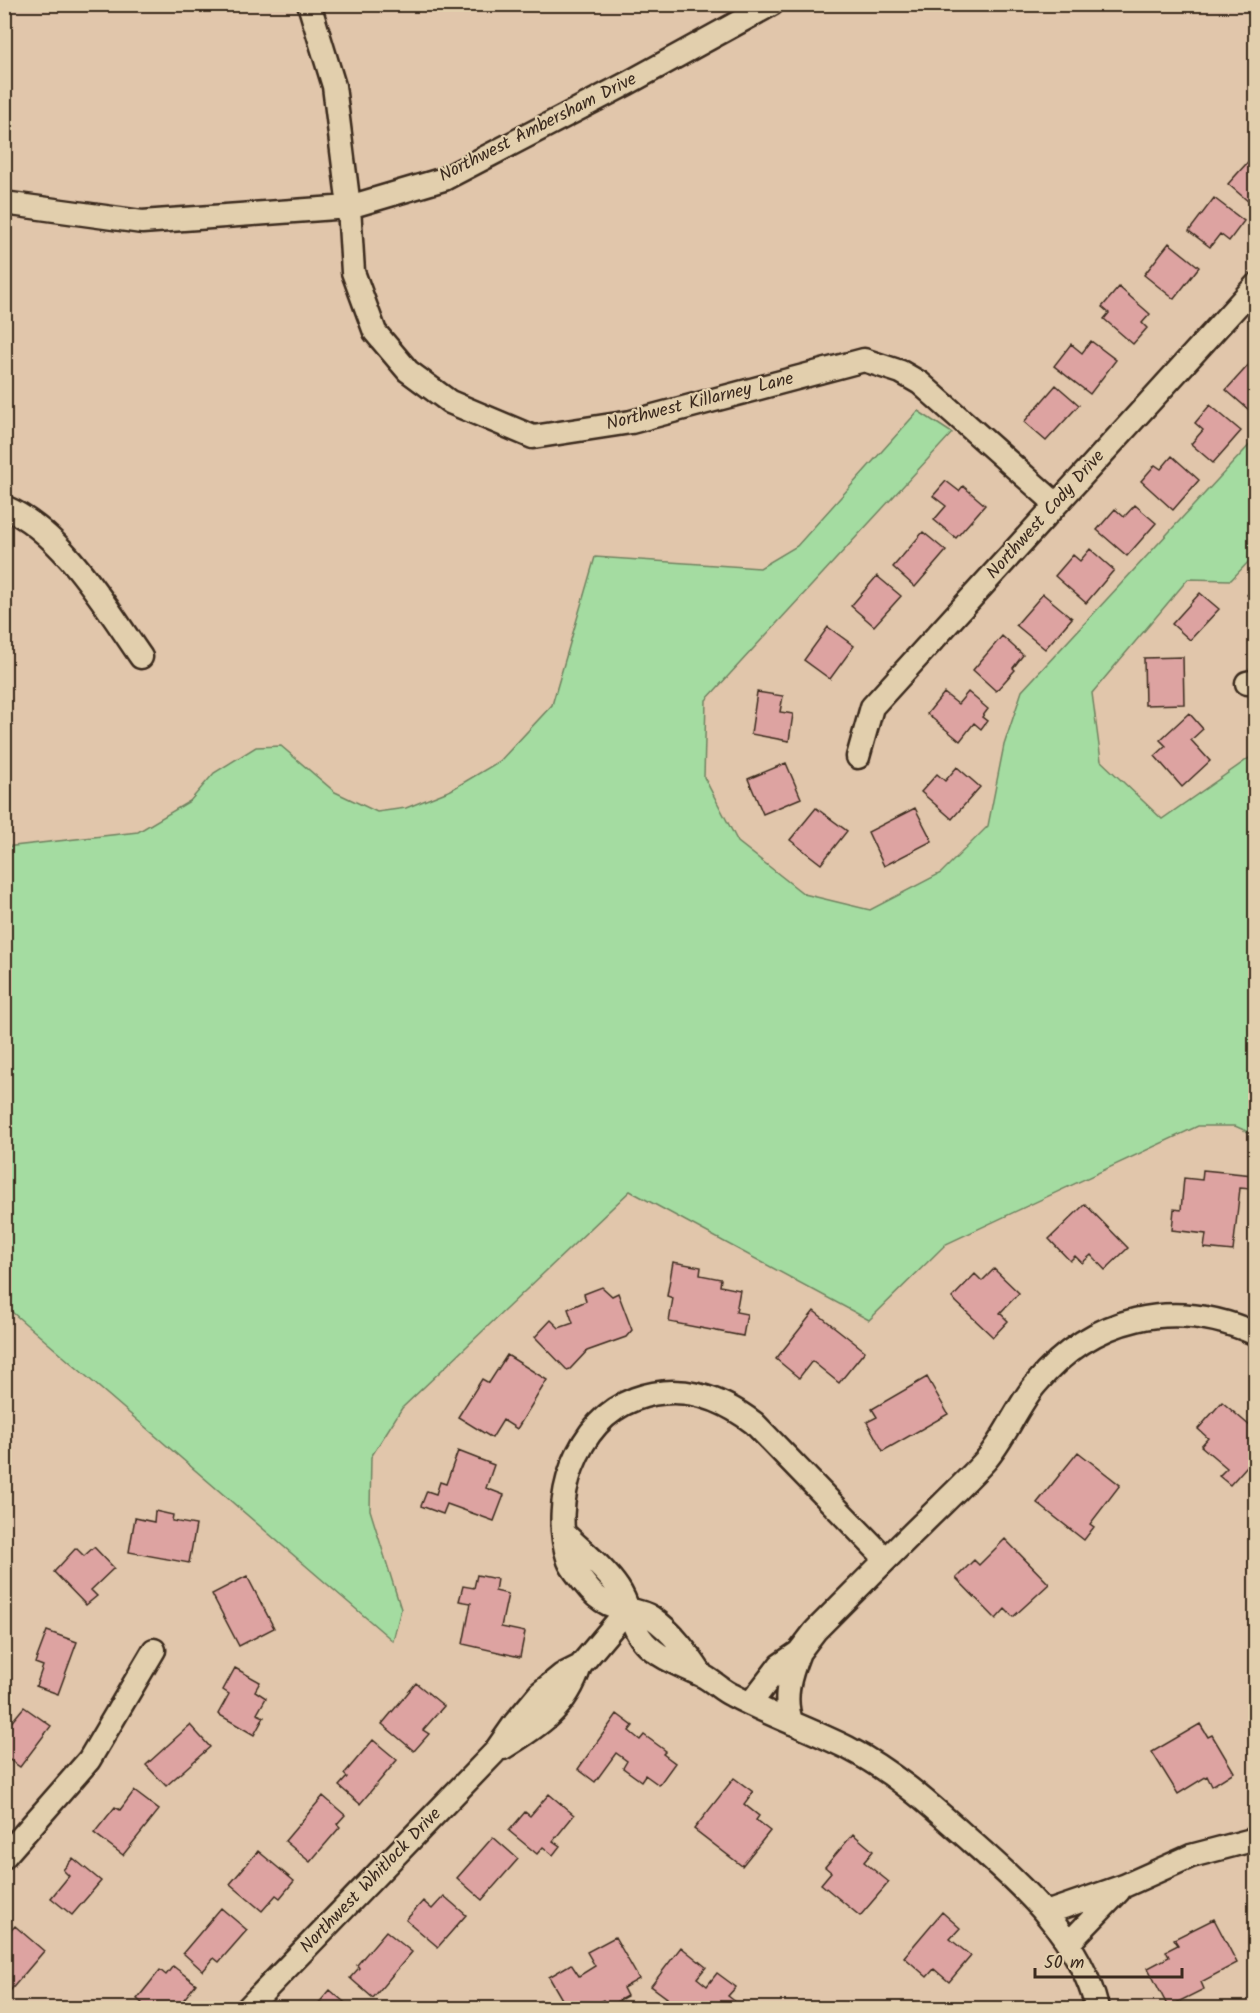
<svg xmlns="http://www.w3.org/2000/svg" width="1260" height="2013" viewBox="0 0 1260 2013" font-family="Kalam,sans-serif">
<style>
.green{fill:#a4dca1;stroke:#708360;stroke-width:1.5}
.building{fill:#dda3a1;stroke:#3b2a1e;stroke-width:1.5}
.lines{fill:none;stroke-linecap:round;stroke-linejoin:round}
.minor-casing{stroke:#3b2a1e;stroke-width:27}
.minor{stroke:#e2cfad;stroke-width:22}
.labels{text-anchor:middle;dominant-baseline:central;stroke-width:4.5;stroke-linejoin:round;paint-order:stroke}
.street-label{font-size:18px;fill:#3b2a1e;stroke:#e2cfad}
</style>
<rect width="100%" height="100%" fill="#e1c6ab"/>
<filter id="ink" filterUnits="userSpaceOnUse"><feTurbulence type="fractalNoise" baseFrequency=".0167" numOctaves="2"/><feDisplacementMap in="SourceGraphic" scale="12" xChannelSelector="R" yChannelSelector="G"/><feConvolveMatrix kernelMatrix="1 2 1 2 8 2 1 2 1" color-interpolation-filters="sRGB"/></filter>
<g filter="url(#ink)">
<!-- green -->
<path class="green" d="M 918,411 L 952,433 L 706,700 L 704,777 L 738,842 L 804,894 L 870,910 L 941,873 L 988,826 L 1004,745 L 1022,691 L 1255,439 L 1255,555 L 1231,580 L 1188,579 L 1092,693 L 1101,761 L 1162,819 L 1255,754 L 1255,1135 L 1235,1126 L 1198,1126 L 946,1244 L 869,1320 L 630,1191 L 402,1408 L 371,1457 L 370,1510 L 401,1609 L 393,1641 L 5,1306 L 5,847 L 138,832 L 190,801 L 214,773 L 256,747 L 281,746 L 335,792 L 377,812 L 406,808 L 451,790 L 500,761 L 552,705 L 595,557 L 760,568 L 797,546 Z"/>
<!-- building -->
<path class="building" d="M 1256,153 L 1256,194 L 1249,202 L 1228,184 Z
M 1214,198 L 1244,221 L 1229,241 L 1220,234 L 1210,247 L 1189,231 Z
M 1169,243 L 1199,267 L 1174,299 L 1144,275 Z
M 1119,287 L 1150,314 L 1142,323 L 1147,328 L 1133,344 L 1104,319 L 1109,313 L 1102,307 Z
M 1091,341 L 1116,360 L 1090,394 L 1054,366 L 1071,344 L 1082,353 Z
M 1253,360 L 1256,362 L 1256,416 L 1226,390 Z
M 1056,385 L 1079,405 L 1046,441 L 1024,422 Z
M 1210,405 L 1241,431 L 1213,463 L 1191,444 L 1203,430 L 1195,423 Z
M 1172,456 L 1199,480 L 1173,510 L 1141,481 L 1155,465 L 1161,469 Z
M 946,481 L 959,491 L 963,486 L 985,505 L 956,538 L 934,520 L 946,506 L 933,496 Z
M 1135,505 L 1156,523 L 1127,556 L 1097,530 L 1115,509 L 1124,517 Z
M 923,532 L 946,551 L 915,587 L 893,567 Z
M 1090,549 L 1114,570 L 1086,603 L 1055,576 L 1073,555 L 1080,561 Z
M 877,576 L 901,596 L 874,626 L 851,606 Z
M 1256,586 L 1256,602 L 1247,595 Z
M 1200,593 L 1219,609 L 1190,640 L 1172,624 Z
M 1043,594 L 1072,618 L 1045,649 L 1016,625 Z
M 828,627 L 854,646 L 830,679 L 804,660 Z
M 1002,636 L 1023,655 L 1013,668 L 1015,670 L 996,691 L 973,670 Z
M 1183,657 L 1184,704 L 1145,705 L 1144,658 Z
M 757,692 L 783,696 L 780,712 L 793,714 L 789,741 L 751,734 Z
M 968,692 L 988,709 L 982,717 L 987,721 L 981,729 L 974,723 L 960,741 L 927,714 L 944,693 L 958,704 Z
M 1189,713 L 1203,729 L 1191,740 L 1210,761 L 1182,787 L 1155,756 L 1166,746 L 1160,740 Z
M 786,763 L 801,798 L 763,814 L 748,779 Z
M 957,767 L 980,787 L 952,819 L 921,792 L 937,774 L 945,781 Z
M 816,808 L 847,831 L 821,864 L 790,840 Z
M 915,808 L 932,841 L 884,866 L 868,832 Z
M 1203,1170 L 1253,1175 L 1251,1189 L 1240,1188 L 1233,1251 L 1204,1248 L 1206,1234 L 1172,1230 L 1174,1209 L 1181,1210 L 1184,1178 L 1202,1180 Z
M 1085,1204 L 1128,1248 L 1105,1270 L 1091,1255 L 1082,1263 L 1075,1256 L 1070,1261 L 1049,1239 Z
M 673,1262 L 701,1267 L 700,1275 L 721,1279 L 720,1286 L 740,1290 L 736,1312 L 747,1314 L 743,1336 L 669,1322 L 673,1298 L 667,1296 Z
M 994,1269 L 1019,1293 L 1000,1313 L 1008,1321 L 993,1337 L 952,1298 L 975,1274 L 982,1281 Z
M 602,1287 L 612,1296 L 618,1293 L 632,1330 L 626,1337 L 587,1351 L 570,1369 L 567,1370 L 535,1337 L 551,1320 L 559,1328 L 573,1323 L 568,1309 L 586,1301 L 584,1294 Z
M 814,1311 L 865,1351 L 839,1383 L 812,1361 L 799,1378 L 776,1359 Z
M 507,1355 L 547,1380 L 517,1429 L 503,1420 L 492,1438 L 458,1417 L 482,1379 L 489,1383 Z
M 927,1377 L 948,1414 L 883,1451 L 867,1422 L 877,1417 L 872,1409 Z
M 1222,1402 L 1250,1426 L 1256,1420 L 1256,1456 L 1230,1485 L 1219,1476 L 1227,1468 L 1201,1446 L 1208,1438 L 1198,1429 Z
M 458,1451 L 494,1465 L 486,1488 L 504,1495 L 494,1521 L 447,1504 L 443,1514 L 421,1506 L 427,1491 L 436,1494 L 440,1482 L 446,1484 Z
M 1078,1452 L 1120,1485 L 1090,1524 L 1094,1527 L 1084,1540 L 1037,1503 Z
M 155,1511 L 173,1515 L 172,1521 L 196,1525 L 189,1563 L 129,1552 L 135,1518 L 154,1522 Z
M 1005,1539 L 1049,1584 L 1013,1617 L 1005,1609 L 996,1619 L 956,1578 L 974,1560 L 979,1565 Z
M 94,1547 L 114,1568 L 91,1590 L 97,1596 L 86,1605 L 54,1572 L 76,1548 L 84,1556 Z
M 477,1575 L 497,1579 L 495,1591 L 508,1594 L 501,1627 L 525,1632 L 520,1657 L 463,1644 L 471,1603 L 459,1601 L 463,1586 L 474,1588 Z
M 247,1576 L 274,1628 L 239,1646 L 212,1594 Z
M 47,1631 L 77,1642 L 58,1694 L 36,1686 L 43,1666 L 35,1663 Z
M 235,1668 L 260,1682 L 255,1691 L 266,1698 L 257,1714 L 264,1717 L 254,1735 L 218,1714 L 229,1694 L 223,1690 Z
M 416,1683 L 444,1706 L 423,1730 L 429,1734 L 414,1751 L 382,1724 Z
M 24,1707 L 51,1726 L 20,1767 L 4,1756 L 4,1731 Z
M 617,1714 L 633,1726 L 629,1731 L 640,1740 L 644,1735 L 666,1751 L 663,1754 L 675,1763 L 659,1785 L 645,1775 L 641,1781 L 623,1768 L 627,1761 L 616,1753 L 595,1782 L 578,1769 Z
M 1200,1724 L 1208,1737 L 1212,1735 L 1234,1772 L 1212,1786 L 1207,1776 L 1178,1794 L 1152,1752 Z
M 190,1725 L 210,1747 L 166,1786 L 146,1765 Z
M 373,1740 L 397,1760 L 360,1804 L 339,1786 L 347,1777 L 344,1774 Z
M 734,1778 L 753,1792 L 744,1804 L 759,1816 L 756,1820 L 770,1831 L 742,1866 L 694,1829 Z
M 134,1791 L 159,1810 L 123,1855 L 94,1833 L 115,1807 L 120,1810 Z
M 549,1794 L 574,1815 L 553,1841 L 560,1846 L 553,1855 L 543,1847 L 537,1854 L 509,1831 L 525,1812 L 530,1816 Z
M 323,1796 L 345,1815 L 337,1824 L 340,1827 L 310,1862 L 285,1841 Z
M 853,1834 L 873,1851 L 864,1862 L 889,1882 L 860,1916 L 821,1884 L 831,1872 L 825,1867 Z
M 493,1837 L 518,1859 L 482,1900 L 457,1878 Z
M 258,1851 L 294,1881 L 280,1898 L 276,1895 L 262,1911 L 230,1884 Z
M 73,1858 L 101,1881 L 72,1915 L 51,1898 L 69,1876 L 63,1870 Z
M 444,1896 L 466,1915 L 438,1947 L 406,1920 L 423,1901 L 432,1909 Z
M 221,1908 L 247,1930 L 219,1962 L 214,1958 L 203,1971 L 183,1953 Z
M 942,1912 L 960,1928 L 950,1939 L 971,1956 L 949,1982 L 934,1969 L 927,1977 L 904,1957 Z
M 1214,1919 L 1237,1963 L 1201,1982 L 1204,1989 L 1168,2007 L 1148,1968 L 1169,1957 L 1166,1951 L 1178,1945 L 1174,1939 Z
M 15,1926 L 44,1951 L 10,1991 L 4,1986 L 4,1938 Z
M 386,1931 L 412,1952 L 373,1998 L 350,1978 L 359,1968 L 357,1965 Z
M 615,1937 L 639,1979 L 623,1988 L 627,1996 L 607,2007 L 603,2000 L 587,2008 L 567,2008 L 549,1977 L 571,1964 L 579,1976 L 595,1966 L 587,1952 Z
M 681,1947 L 706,1967 L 697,1978 L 707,1986 L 717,1973 L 736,1987 L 728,1996 L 736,2002 L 730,2008 L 669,2008 L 663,2003 L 667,1998 L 651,1986 Z
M 173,1966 L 196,1984 L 177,2008 L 137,2008 L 142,2003 L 137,1999 L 160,1970 L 166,1975 Z
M 330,1990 L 351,2008 L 320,2008 L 317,2005 Z
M 540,2001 L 544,2008 L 526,2008 Z"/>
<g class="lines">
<!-- minor casing -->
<g class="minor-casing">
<path id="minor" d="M 309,4 L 334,86 L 349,207 L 353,272 L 375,332 L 408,371 L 450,402 L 533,437 L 631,422 L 864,360 L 901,372 L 920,383 L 1056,504
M 4,203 L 142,222 L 349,207 L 444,179 L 628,83 L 772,4
M 4,507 C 62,531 106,607 141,657
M 1247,683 L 1256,681
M 858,757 L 872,707 L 1256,285
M 564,1533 C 582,1551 604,1567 618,1588 C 633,1610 629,1632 653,1650 C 668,1662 685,1667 701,1675 C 712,1680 721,1690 732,1695 C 770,1715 810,1729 848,1748 C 892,1771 927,1802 964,1835 C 1019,1884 1079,1934 1097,2008
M 702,1675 C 688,1654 673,1632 651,1617 C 639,1609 622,1610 608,1604 C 599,1600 590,1591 584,1583 C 579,1576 572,1569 569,1561 C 559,1531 561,1496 572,1467 C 584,1436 603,1411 635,1399 C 678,1383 719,1396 754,1423 L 886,1559
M 750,1704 L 780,1665 L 799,1652 L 815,1631 C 850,1596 885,1560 921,1525 C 942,1504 965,1483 985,1461 C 1005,1438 1016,1408 1035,1385 C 1092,1316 1174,1297 1256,1334
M 792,1723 C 782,1699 790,1675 799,1652
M 503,1748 C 539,1726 567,1708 580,1666
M 4,1857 L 89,1760 L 154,1650
M 1046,1913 L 1124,1886 L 1191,1856 L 1256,1839
M 1069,1943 L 1119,1891
M 248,2008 L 494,1753 L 515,1723 L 540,1693 L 562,1675 L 580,1666 L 628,1609"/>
</g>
<!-- minor -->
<use href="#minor" class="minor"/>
</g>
</g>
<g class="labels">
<!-- street labels -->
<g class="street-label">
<text transform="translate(538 128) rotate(-27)">Northwest Ambersham Drive</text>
<text transform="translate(700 402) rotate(-14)">Northwest Killarney Lane</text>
<text transform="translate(1046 515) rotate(-48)">Northwest Cody Drive</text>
<text transform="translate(371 1881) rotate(-46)">Northwest Whitlock Drive</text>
</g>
</g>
<!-- margin -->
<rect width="1260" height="2013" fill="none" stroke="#e2cfad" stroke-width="24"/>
<rect x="12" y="12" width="1236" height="1989" fill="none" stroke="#3b2a1e" stroke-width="2" filter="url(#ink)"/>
<!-- scale -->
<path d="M1035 1968v9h147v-9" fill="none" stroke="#3b2a1e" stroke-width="3"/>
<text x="1044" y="1968" font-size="18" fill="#3b2a1e" stroke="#e2cfad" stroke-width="4.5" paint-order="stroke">50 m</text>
</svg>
